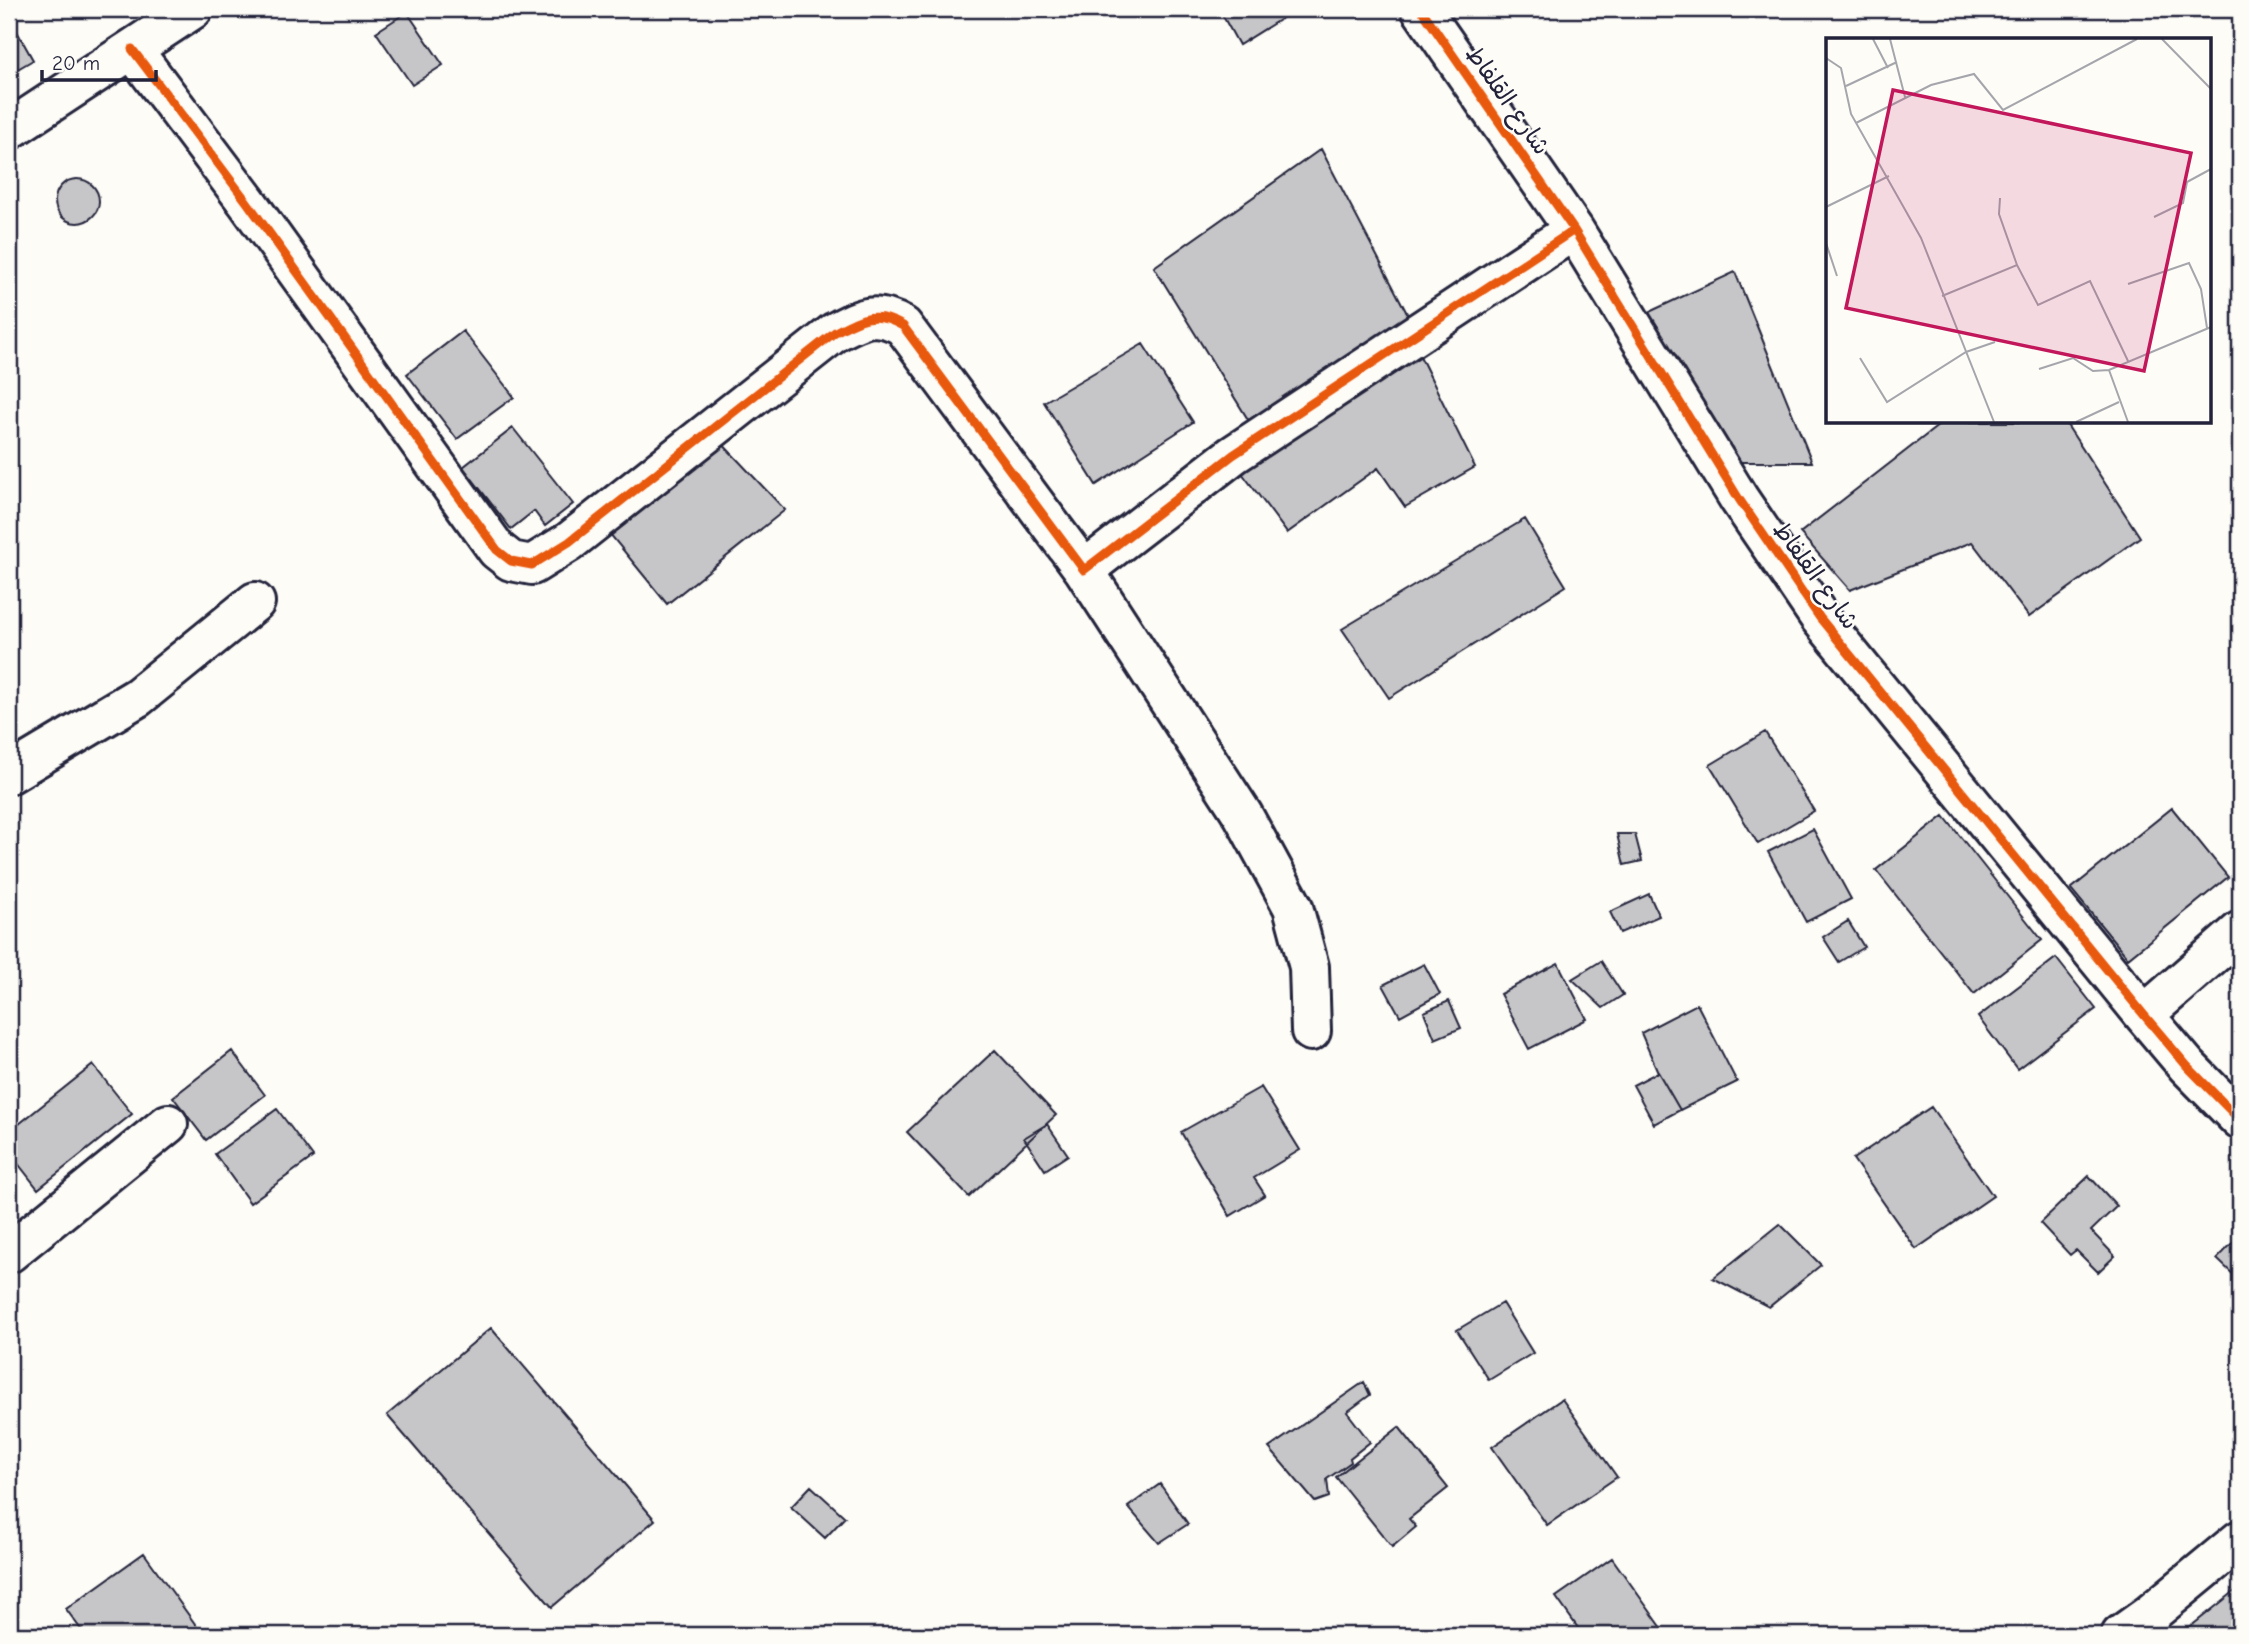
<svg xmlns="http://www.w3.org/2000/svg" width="2249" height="1644" viewBox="0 0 2249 1644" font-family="'Comic Neue','Playpen Sans Arabic',sans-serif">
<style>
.building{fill:#c6c6c8;stroke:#22223b;stroke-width:2}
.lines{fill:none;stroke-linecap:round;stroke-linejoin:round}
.minor-casing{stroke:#22223b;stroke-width:44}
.minor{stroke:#fdfcf7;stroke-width:38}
.cycleway-casing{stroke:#fdfcf7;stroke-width:13}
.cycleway{stroke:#e8590c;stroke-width:9}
.labels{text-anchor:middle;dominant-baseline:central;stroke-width:5;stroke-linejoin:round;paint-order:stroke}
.street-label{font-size:24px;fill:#22223b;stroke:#fdfcf7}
.inset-road{fill:none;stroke:#a5a5ac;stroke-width:2}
.view{fill:#c2185b;fill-opacity:0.15;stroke:#c2185b;stroke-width:3.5}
.inset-edge{fill:none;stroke:#22223b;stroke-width:3.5}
</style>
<rect width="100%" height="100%" fill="#fdfcf7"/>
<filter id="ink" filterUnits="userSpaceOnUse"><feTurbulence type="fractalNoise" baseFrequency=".0143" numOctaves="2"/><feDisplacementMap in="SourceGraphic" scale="14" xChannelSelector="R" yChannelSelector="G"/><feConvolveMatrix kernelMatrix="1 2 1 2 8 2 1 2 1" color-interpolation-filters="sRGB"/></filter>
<g filter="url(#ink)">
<!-- building -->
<path class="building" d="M 1219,9 L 1292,9 L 1292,12 L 1239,45 Z
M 407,12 L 443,65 L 412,85 L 376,32 Z
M 9,17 L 33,60 L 9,74 Z
M 1321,149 L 1411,321 L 1249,421 L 1154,267 Z
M55 201a22 22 0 1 1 44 0a22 22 0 1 1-44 0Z
M 1735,272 L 1812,462 L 1739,462 L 1647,313 Z
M 463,331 L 514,397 L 457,439 L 407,374 Z
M 1143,344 L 1193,422 L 1096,485 L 1044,402 Z
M 1417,350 L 1475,467 L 1405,507 L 1378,468 L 1287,533 L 1242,473 Z
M 1943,422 L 2065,422 L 2140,537 L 2029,617 L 1972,542 L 1850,590 L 1800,533 Z
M 513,428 L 573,504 L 545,526 L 534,511 L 511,529 L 463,467 Z
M 716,437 L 785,510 L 667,604 L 605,528 Z
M 1525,519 L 1566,586 L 1389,698 L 1342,629 Z
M 1765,732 L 1814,811 L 1758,844 L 1710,765 Z
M 2172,808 L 2228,877 L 2128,958 L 2071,889 Z
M 1944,816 L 2042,940 L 1974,994 L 1876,870 Z
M 1813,829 L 1851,899 L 1806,922 L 1768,852 Z
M 1617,834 L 1635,834 L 1642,861 L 1624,865 Z
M 1649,894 L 1659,916 L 1620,933 L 1610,912 Z
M 1848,921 L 1864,947 L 1839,962 L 1823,937 Z
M 2056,958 L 2096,1009 L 2017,1069 L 1978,1017 Z
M 1601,961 L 1623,995 L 1603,1008 L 1572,979 Z
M 1558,963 L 1587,1019 L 1529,1049 L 1500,994 Z
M 1424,964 L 1440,994 L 1400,1016 L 1383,985 Z
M 1449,1001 L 1461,1028 L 1435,1039 L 1424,1012 Z
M 1697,1004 L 1737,1082 L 1680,1110 L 1658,1072 L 1641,1033 Z
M 995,1050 L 1056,1115 L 969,1197 L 907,1132 Z
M 232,1051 L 265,1095 L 206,1140 L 173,1097 Z
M 93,1065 L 132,1114 L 38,1189 L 9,1152 L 9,1132 Z
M 1658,1072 L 1680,1110 L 1654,1124 L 1633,1085 Z
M 1261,1087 L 1300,1150 L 1254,1178 L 1265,1195 L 1230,1216 L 1181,1132 Z
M 1931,1107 L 1993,1196 L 1916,1249 L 1853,1159 Z
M 277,1109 L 313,1157 L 250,1203 L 215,1154 Z
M 1047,1124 L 1068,1155 L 1045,1170 L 1024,1138 Z
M 2089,1176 L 2117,1206 L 2091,1231 L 2115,1256 L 2098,1272 L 2076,1250 L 2070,1255 L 2040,1223 Z
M 1780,1224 L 1821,1265 L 1769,1307 L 1713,1278 Z
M 2240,1235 L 2240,1281 L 2217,1259 Z
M 1502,1303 L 1533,1353 L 1489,1380 L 1457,1330 Z
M 491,1328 L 655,1520 L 552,1607 L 387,1415 Z
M 1364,1382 L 1370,1395 L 1347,1412 L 1370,1442 L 1350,1458 L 1351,1462 L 1327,1479 L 1329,1497 L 1315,1502 L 1269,1448 Z
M 1562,1399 L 1617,1477 L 1547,1525 L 1492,1447 Z
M 1399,1427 L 1448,1488 L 1409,1519 L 1416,1527 L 1392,1547 L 1336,1477 Z
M 1160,1484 L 1188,1524 L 1159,1543 L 1128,1507 Z
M 811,1486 L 845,1517 L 825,1538 L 791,1507 Z
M 144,1553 L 203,1635 L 85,1635 L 66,1609 Z
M 1612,1558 L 1667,1635 L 1583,1635 L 1556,1597 Z
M 2240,1587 L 2240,1635 L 2180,1635 Z"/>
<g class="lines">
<!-- minor casing -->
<g class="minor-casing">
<path id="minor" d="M 1421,9 L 1574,230 L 1739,499 L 1820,618 L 2144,1015 L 2187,1066 L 2240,1120
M 132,49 L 247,202 L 497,550 L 511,561 L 532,565 L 569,542 L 835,332 C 862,318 875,310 903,326 L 1084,570 L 1233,455 L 1574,230
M 9,130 L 193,9
M 1084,570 L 1243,815 L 1293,907 L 1309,967 L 1311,1031
M 9,774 L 138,697 L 255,602
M 2144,1015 L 2240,931
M 9,1253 L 168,1124
M 2121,1635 L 2149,1615 L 2240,1540"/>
</g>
<!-- minor -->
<use href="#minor" class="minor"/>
<!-- cycleway casing -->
<g class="cycleway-casing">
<path id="cycleway" d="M 1421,9 L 1574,230 L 1739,499 L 1820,618 L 2144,1015 L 2187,1066 L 2240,1120
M 132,49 L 247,202 L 497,550 L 511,561 L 532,565 L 569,542 L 835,332 C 862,318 875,310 903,326 L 1084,570 L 1233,455 L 1574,230"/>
</g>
<!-- cycleway -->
<use href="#cycleway" class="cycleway"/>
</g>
</g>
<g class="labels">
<!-- street labels -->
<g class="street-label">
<text transform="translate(1508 100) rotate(55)">شارع القلفاط</text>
<text transform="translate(1816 575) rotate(54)">شارع القلفاط</text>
</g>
</g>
<!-- overview -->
<g transform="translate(1826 38)">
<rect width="385" height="385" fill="#fdfcf7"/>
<path class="inset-road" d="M 47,1 L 62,30M 64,1 L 79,59M 336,1 L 385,51M 0,20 L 15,30 L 25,76 L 95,200 L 168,384M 20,48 L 71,24M 30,85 L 105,47 L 148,36 L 177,72 L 311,1M 174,160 L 173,176 L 191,227M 0,169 L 63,138M 328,179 L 357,165 L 361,144 L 385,131M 0,205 L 11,238M 302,246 L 363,225 L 375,251 L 381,290M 116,258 L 191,227 L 212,267 L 264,243 L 302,323M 34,320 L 61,364 L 140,314 L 169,304M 213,331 L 247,320 L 267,333 L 283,332 L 385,289M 283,332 L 302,384M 250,384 L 293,364"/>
<path class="view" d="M 67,52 L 365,115 L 318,333 L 20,270 Z"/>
<rect width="385" height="385" class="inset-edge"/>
</g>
<!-- margin -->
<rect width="2249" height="1644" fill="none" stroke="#fdfcf7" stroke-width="35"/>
<rect x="18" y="18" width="2214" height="1609" fill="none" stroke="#22223b" stroke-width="2.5" filter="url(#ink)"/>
<!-- scale -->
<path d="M42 70v10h114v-10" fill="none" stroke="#22223b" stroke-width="3.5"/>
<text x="52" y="70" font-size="21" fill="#22223b" stroke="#fdfcf7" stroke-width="5" paint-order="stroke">20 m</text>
</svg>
